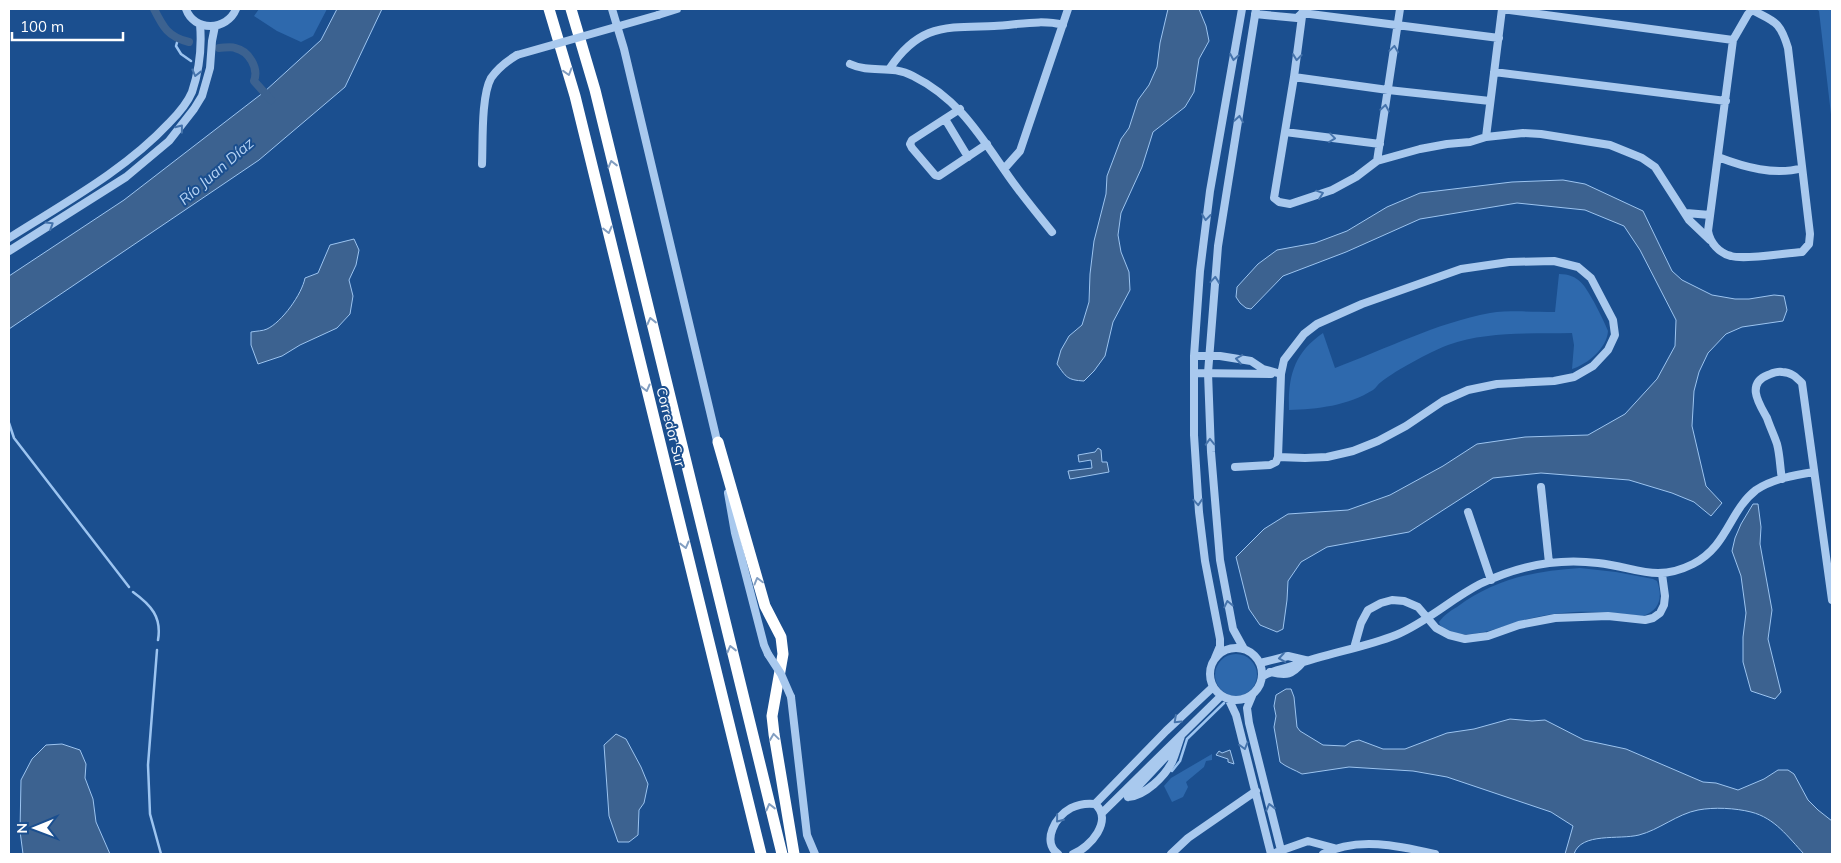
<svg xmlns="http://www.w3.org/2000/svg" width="1841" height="863" viewBox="0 0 1841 863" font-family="Mulish,sans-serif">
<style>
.green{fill:#2e69ad}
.water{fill:#3c6290;stroke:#9cc4f0}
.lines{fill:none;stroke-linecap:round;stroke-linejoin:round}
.stream{stroke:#9cc4f0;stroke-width:2.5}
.canal{stroke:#3c6290;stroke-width:8}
.minor{stroke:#a9c9ee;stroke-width:8}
.highway{stroke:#fff;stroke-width:11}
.minor-bridge{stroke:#a9c9ee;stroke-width:8}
.oneway{stroke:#4674ac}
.oneway2{stroke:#829ec1}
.labels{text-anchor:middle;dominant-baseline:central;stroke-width:4;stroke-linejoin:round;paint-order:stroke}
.street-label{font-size:14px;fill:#fff;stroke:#1b4f8f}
.water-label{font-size:15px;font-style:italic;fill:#b5d3f5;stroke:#1b4f8f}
</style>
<rect width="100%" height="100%" fill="#1b4f8f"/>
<!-- green -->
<path class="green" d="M 259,9 L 327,9 L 313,36 L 301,42 L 277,31 L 254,16 Z
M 1816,9 L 1832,9 L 1832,123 L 1819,11 Z
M 1559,274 C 1579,274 1585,286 1594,302 C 1599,312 1604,321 1608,331 C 1607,348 1588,364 1572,369 L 1574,345 L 1572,333 C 1531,334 1487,331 1448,345 C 1428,353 1398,369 1381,382 C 1378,384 1376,388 1373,390 C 1347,406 1318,409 1289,410 C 1288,376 1294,353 1323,333 L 1335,368 C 1386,349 1436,323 1490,313 C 1511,310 1534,312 1555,312 Z
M 1580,568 L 1616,572 L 1653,579 L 1657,581 C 1663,597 1660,610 1643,616 C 1616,613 1590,610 1562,613 C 1551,614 1540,616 1528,619 C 1504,625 1462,646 1440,625 L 1439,622 C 1444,615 1450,611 1457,607 C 1495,579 1534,571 1580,568 Z
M1215 675a21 21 0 1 1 42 0a21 21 0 1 1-42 0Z
M 1212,754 L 1212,760 L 1206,761 L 1204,767 L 1186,782 L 1188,787 L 1183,797 L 1172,802 L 1164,786 L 1171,778 Z"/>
<!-- water -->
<path class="water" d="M 337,9 L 382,9 L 345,87 L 259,160 L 9,329 L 9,276 L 124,200 L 264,92 L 321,40 Z
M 1168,9 L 1199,9 L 1206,26 L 1209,41 L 1199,59 L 1194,92 L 1185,107 L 1153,132 L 1142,167 L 1121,213 L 1118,235 L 1121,252 L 1129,272 L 1130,290 L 1113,322 L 1105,356 L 1094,371 L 1084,381 C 1067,380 1066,377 1057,364 L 1061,350 L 1069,336 L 1082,325 L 1089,302 L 1090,274 L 1094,241 L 1106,194 L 1107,176 L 1121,139 L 1129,128 L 1138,100 L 1149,85 L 1157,67 L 1160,43 Z
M 1563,180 L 1585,184 L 1643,211 L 1672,271 L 1682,280 L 1712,295 L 1735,299 L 1749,299 L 1774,295 L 1784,296 L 1787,310 L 1783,321 L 1742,327 L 1726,334 L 1708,353 L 1699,372 L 1694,391 L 1692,426 L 1706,486 L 1722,503 L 1711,516 L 1694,502 L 1672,493 L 1629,480 L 1541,473 L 1493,478 L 1409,532 L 1327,547 L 1301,562 L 1288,581 L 1287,600 L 1283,629 L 1277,632 L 1260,625 L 1249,609 L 1236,557 L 1264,529 L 1288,514 L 1348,510 L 1390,495 L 1443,466 L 1477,444 L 1525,437 L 1588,435 L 1625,414 L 1657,379 L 1675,346 L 1676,320 L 1640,250 L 1624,226 L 1585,210 L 1517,203 L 1420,219 L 1346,252 L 1283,276 L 1251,309 L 1246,308 L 1240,303 L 1236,297 L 1237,287 L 1258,264 L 1277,250 L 1315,243 L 1347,231 L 1387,207 L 1420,193 L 1512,182 Z
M 354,239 L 359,250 L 356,265 L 349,280 L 353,296 L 350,314 L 337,328 L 300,345 L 282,356 L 258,364 L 251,345 L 251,332 C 256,331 263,331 267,329 C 282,322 302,294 305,278 L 318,273 L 330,245 Z
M 1098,448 L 1101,450 L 1102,462 L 1107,462 L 1109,472 L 1070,479 L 1068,471 L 1092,468 L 1091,460 L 1079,462 L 1078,455 L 1095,452 Z
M 1753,504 L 1758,504 L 1761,527 L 1760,544 L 1772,610 L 1768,639 L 1781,692 L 1775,699 L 1751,691 L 1743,662 L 1743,637 L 1746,613 L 1741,576 L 1732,551 L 1735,538 L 1741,524 Z
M 1286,689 L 1291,689 L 1294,697 L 1297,727 L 1300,731 L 1323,745 L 1345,746 L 1351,742 L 1359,740 L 1383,749 L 1405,749 L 1447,733 L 1474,729 L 1510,719 L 1532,721 L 1545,720 L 1584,740 L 1626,749 L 1703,782 L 1716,783 L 1738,790 L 1764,779 L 1778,770 L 1788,770 L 1794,774 L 1808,800 L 1818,810 L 1832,821 L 1832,854 L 1804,854 C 1788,837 1775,818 1751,812 C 1735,808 1714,807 1698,810 C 1677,814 1659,830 1639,835 C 1619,840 1581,832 1574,854 L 1565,854 L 1573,826 L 1551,812 L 1447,777 L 1413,771 L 1349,767 L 1302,774 C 1295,770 1286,767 1280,762 L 1274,727 L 1276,716 L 1274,706 L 1276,695 Z
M 616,734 L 626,739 L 641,767 L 648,784 L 644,803 L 639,810 L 638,835 L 629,842 L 618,842 L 609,816 L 604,745 Z
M 62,744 L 80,750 L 86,764 L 85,778 L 93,799 L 96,822 L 110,854 L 23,854 L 20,831 L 21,780 L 32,759 L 46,745 Z
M 1230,750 L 1234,764 L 1228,762 L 1228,759 L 1216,755 L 1219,751 L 1222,753 Z"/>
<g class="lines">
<!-- stream -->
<path class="stream" d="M 178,39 L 176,46 L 181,54 L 191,61
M 9,423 L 14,438 L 129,587
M 133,592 C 151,605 162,617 158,640
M 157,650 L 148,765 L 150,814 L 161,854
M 1172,771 L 1180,761 L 1187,739 L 1224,703"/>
<!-- canal -->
<path class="canal" d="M 154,9 C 163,27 168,37 189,42
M 219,48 C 224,48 231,46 235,48 C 249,51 259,68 254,81 L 271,100"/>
<!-- minor -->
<path class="minor" d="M 186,9 C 194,32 227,31 236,9
M 612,9 L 624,49 L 718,445
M 1303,9 L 1294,77 L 1274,198 L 1279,202 L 1290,204 L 1332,190 L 1356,177 L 1377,161 L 1420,149 L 1447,144 L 1470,142 L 1486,137 L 1523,133 L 1541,134 L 1610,145 L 1642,158 L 1655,167 L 1689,220 L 1710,240
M 1502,9 L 1733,40
M 1752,10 C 1775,22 1780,21 1788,48 L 1810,234 L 1809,244 L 1802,252 C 1785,253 1745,260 1731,256 C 1719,253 1710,243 1708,231 L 1733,40 L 1748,14 Z
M 1255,14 L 1297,18 L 1302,13 L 1499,38
M 658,15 L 677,9
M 850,64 C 871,74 891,64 913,76 C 957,98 978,132 1005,171 C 1019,192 1036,212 1052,232
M 890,68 C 900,53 912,40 929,33 C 949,25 974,27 994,26 C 1017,25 1041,19 1063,25
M 1494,72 L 1726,101
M 1294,77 L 1388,90 L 1490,101
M 960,109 L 912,140 L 910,144 L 912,148 L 935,175 L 939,176 L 987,144
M 945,119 L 968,157
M 1285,132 L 1380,144
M 1486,137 L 1502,9
M 1718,157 C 1744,167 1775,176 1802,168
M 1377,161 L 1400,9
M 482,164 C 483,143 481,96 491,78 C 498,68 507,61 517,55
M 1004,169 L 1020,151 L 1068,9
M 1686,213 L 1710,215
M 9,238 C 64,203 124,171 169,123 C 178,114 187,104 192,92 C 199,71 202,47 200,24
M 9,251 L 126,177 L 169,141 L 194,109 L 202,96 L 210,68 L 212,41 L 215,26
M 1194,356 L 1220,356 L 1251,361 L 1263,369 L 1281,374
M 1194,373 L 1271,374
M 1235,467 L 1270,465 L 1276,462 L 1278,457 L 1281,374 L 1284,360 L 1304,334 L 1317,324 L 1362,304 L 1461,269 L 1509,262 L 1554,261 L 1578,267 L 1591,278 L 1613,320 L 1615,335 L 1608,350 L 1593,366 L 1574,377 L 1554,381 L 1497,384 L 1468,390 L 1443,401 L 1406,426 L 1378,441 L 1353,451 L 1327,457 L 1305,458 L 1278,457
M 1782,479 C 1780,468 1780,455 1777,444 C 1774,435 1770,427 1767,418 C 1760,405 1745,384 1768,375 C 1773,373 1777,371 1782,372 C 1791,372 1796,377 1802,383 L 1832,600
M 1541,487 L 1549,563
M 728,493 L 735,533 L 764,645 L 768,654
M 1468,512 L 1491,580
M1210 674a26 26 0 1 1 52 0a26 26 0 1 1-52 0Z
M 1354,648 L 1361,623 L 1368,610 L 1381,603 L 1392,600 L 1404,601 L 1418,607 L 1436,628 L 1449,635 L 1465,639 L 1488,636 L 1519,625 L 1555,618 L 1608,616 L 1645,620 L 1653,618 L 1660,613 L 1664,605 L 1665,596 L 1662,574
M 1244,649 L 1233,629 L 1220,560 L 1211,452 L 1208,373 L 1218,246 L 1256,9
M 1215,658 L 1220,646 L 1220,639 L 1205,561 L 1199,512 L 1194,435 L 1194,356 L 1200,271 L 1210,191 L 1242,9
M 1260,663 L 1288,656 L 1305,660
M 1270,672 C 1287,676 1292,675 1303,662
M 1263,676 C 1273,670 1284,669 1295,665 C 1328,653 1363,648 1396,635 C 1427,622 1451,599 1480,584 C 1501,574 1526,566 1549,563 C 1565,561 1582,561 1598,563 C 1636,567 1655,583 1693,564 C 1728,546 1729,511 1756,490 C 1772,479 1795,475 1814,472
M 1252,696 L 1247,708 L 1249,723 L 1282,854
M 791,697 L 807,835 L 815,854
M 1229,700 L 1236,715 L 1271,854
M 1128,797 C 1145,796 1165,776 1172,762 C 1176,753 1178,744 1181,736
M 1128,797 L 1173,749
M 1095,804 L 1166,731 L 1213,687
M 1102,813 L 1221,696
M 1277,852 L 1308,841 L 1334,848
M 1058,854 C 1041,841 1056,816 1071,808 C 1079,804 1086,803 1095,804 C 1114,820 1090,848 1073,854
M 1171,854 L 1188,838 L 1256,791
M 1323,854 C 1357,836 1400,846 1435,854"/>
<!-- highway -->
<path class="highway" d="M 549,9 L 575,96 L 761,854
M 571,9 L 595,90 L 782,854
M 718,442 L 765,606 L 781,637 L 783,654 L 772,716 L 774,734 L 794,854"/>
<!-- minor-bridge -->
<path class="minor-bridge" d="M 517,55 L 658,15
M 768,654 L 781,674 L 791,697"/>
</g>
<!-- one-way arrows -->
<defs><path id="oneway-chevron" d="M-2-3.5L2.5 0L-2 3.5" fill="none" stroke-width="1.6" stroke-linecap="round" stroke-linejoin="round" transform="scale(1.25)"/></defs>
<g class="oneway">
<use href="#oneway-chevron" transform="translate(1394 49) rotate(-82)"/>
<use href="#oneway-chevron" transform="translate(1234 57) rotate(100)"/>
<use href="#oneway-chevron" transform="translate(1297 57) rotate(96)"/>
<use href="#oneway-chevron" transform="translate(196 73) rotate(104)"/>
<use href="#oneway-chevron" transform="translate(1385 108) rotate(-81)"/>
<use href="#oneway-chevron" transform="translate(1239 119) rotate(-81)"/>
<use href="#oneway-chevron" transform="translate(180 128) rotate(-52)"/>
<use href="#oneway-chevron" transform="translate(1332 138) rotate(7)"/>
<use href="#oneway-chevron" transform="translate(1320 194) rotate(-19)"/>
<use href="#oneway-chevron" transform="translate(1206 217) rotate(97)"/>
<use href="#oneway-chevron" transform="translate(50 225) rotate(-32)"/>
<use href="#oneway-chevron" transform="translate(1215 280) rotate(-85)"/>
<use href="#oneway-chevron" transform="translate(1239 359) rotate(-171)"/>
<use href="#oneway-chevron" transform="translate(1210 442) rotate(-92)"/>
<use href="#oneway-chevron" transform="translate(1198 502) rotate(86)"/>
<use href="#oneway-chevron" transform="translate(1228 604) rotate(-102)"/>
<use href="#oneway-chevron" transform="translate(1282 658) rotate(171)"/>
<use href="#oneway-chevron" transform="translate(1177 720) rotate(137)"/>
<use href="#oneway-chevron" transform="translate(1244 746) rotate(75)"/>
<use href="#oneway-chevron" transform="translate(1270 807) rotate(-104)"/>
<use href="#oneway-chevron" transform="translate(1059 819) rotate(129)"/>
</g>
<g class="oneway2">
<use href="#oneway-chevron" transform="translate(568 72) rotate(73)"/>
<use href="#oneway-chevron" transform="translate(612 164) rotate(-104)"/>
<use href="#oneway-chevron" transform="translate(608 230) rotate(76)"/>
<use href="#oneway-chevron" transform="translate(651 321) rotate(-104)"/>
<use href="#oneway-chevron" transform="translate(646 388) rotate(76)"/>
<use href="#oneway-chevron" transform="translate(685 545) rotate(76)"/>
<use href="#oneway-chevron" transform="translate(758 581) rotate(-105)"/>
<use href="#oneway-chevron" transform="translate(731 649) rotate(-104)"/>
<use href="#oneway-chevron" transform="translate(774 737) rotate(-98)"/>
<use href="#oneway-chevron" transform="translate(770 807) rotate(-104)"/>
</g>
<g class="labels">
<!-- street labels -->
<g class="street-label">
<text transform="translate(671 427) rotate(76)">Corredor Sur</text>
</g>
<!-- water labels -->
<g class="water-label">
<text transform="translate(216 171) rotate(-41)">Río Juan Díaz</text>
</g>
</g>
<!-- border -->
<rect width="1841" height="863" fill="none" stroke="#ffffff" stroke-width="20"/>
<!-- north arrow -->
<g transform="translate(35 828) rotate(269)" stroke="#1b4f8f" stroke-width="4" paint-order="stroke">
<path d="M0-4L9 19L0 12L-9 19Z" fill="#ffffff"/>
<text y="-8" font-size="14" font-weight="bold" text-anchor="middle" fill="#ffffff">N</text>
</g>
<!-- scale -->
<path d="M12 32v8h111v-8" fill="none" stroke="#ffffff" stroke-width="2.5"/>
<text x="20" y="32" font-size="15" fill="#ffffff" stroke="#1b4f8f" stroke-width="4" paint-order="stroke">100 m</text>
</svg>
